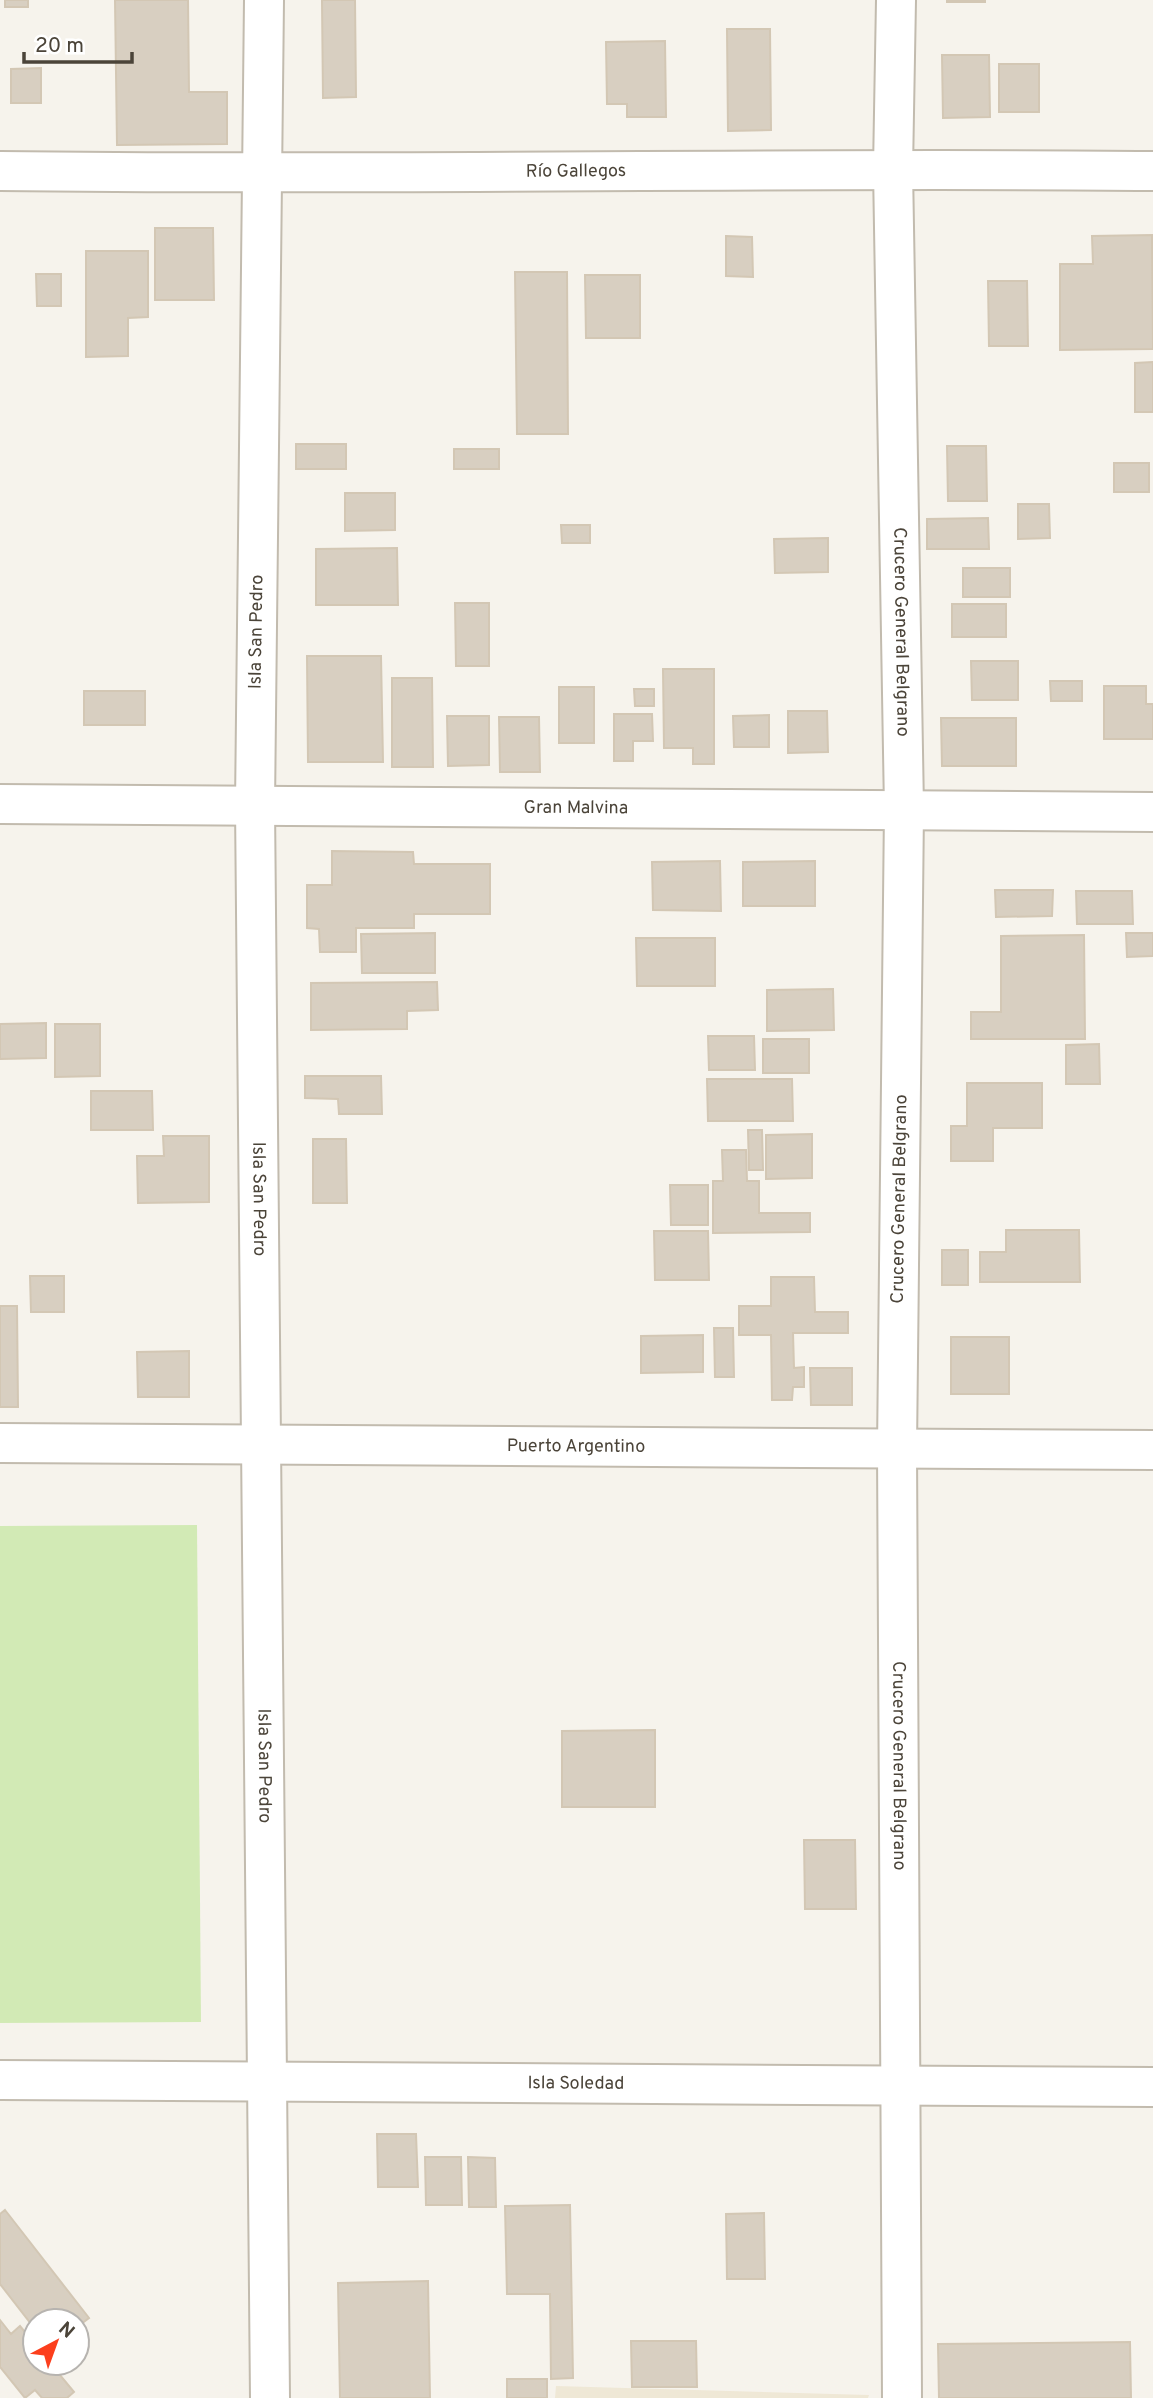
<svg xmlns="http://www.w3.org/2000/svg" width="1153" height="2398" viewBox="0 0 1153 2398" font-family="Overpass,sans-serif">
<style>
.education{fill:#efe8d6}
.green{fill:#d2eab5}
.building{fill:#d8cfc1;stroke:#d3c7b4;stroke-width:2}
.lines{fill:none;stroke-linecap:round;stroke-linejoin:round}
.minor-casing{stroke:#c2bbae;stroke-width:42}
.minor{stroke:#fff;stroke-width:38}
.labels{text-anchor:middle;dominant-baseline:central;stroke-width:5;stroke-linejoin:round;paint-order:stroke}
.street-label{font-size:18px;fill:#4b4439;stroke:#fff}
</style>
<rect width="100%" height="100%" fill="#f6f3ec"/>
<!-- education -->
<path class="education" d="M 556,2386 L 869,2395 L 868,2398 L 555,2398 Z"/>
<!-- green -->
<path class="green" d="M 197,1525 L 201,2022 L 0,2023 L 0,1526 Z"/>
<!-- building -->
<path class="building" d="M 5,0 L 28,0 L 28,7 L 5,7 Z
M 115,0 L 188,0 L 189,92 L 227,92 L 227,144 L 117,145 Z
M 322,0 L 355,0 L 356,97 L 323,98 Z
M 947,0 L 985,0 L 985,2 L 947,2 Z
M 727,29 L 770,29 L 771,130 L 728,131 Z
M 665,41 L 666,117 L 627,117 L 627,104 L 607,104 L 606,42 Z
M 942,55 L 989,55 L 990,117 L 943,118 Z
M 999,64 L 1039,64 L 1039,112 L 999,112 Z
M 41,68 L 41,103 L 11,103 L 11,69 Z
M 155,228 L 213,228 L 214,300 L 155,300 Z
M 1152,235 L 1153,349 L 1060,350 L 1060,264 L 1093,264 L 1092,236 Z
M 726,236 L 752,237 L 753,277 L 726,276 Z
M 86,251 L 148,251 L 148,317 L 128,318 L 128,356 L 86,357 Z
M 515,272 L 567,272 L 568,434 L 517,434 Z
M 36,274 L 61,274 L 61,306 L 37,306 Z
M 585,275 L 640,275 L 640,338 L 586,338 Z
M 988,281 L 1027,281 L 1028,346 L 989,346 Z
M 1153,362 L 1153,412 L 1135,412 L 1135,363 Z
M 296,444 L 346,444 L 346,469 L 296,469 Z
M 947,446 L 986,446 L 987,501 L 948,501 Z
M 454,449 L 499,449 L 499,469 L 454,469 Z
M 1114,463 L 1149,463 L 1149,492 L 1114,492 Z
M 345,493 L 395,493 L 395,530 L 345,531 Z
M 1018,504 L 1049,504 L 1050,538 L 1018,539 Z
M 988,518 L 989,549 L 927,549 L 927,519 Z
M 561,525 L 590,525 L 590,543 L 562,543 Z
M 828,538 L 828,572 L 775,573 L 774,539 Z
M 397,548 L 398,605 L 316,605 L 316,549 Z
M 963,568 L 1010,568 L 1010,597 L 963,597 Z
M 455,603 L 489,603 L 489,666 L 456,666 Z
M 952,604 L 1006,604 L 1006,637 L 952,637 Z
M 307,656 L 381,656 L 383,762 L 308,762 Z
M 971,661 L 1018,661 L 1018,700 L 972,700 Z
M 663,669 L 714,669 L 714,764 L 693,764 L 693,748 L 664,748 Z
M 392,678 L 432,678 L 433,767 L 392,767 Z
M 1050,681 L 1082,681 L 1082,701 L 1051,701 Z
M 1104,686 L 1146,686 L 1146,704 L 1153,704 L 1153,739 L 1104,739 Z
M 559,687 L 594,687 L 594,743 L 559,743 Z
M 634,689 L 654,689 L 654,706 L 635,706 Z
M 84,691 L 145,691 L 145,725 L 84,725 Z
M 788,711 L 827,711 L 828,752 L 788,753 Z
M 614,714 L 652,714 L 653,741 L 633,741 L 633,761 L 614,761 Z
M 769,715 L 769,747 L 734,747 L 733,716 Z
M 447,716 L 489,716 L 489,765 L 448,766 Z
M 499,717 L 539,717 L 540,772 L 500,772 Z
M 941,718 L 1016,718 L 1016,766 L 942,766 Z
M 332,851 L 413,852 L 414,864 L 490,864 L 490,914 L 414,914 L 414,928 L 356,928 L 356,952 L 320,952 L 319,929 L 307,928 L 307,885 L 332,885 Z
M 720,861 L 721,911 L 653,910 L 652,862 Z
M 815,861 L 815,906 L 743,906 L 743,862 Z
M 995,890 L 1053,890 L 1052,916 L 996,917 Z
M 1076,891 L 1132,891 L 1133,924 L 1077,924 Z
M 435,933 L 435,973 L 362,973 L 361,934 Z
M 1126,933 L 1153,933 L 1153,956 L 1127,957 Z
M 1084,935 L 1085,1039 L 971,1039 L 971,1012 L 1001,1012 L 1001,936 Z
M 636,938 L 715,938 L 715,986 L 637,986 Z
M 437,982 L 438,1010 L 407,1011 L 407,1029 L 311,1030 L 311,983 Z
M 833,989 L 834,1030 L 767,1031 L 767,990 Z
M 46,1023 L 46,1058 L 0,1059 L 0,1024 Z
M 55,1024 L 100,1024 L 100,1076 L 55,1077 Z
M 708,1036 L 754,1036 L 755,1070 L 709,1070 Z
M 763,1039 L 809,1039 L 809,1073 L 763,1073 Z
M 1099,1044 L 1100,1084 L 1066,1084 L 1066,1045 Z
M 305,1076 L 381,1076 L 382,1114 L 339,1114 L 338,1099 L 305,1098 Z
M 707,1079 L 792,1079 L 793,1121 L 708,1121 Z
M 967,1083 L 1042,1083 L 1042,1128 L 993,1128 L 993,1161 L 951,1161 L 951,1126 L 967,1126 Z
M 91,1091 L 152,1091 L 153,1130 L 91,1130 Z
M 748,1130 L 762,1130 L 763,1170 L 749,1170 Z
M 812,1134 L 812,1178 L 766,1179 L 766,1135 Z
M 163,1136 L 209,1136 L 209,1202 L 138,1203 L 137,1156 L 164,1156 Z
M 313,1139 L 346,1139 L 347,1203 L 313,1203 Z
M 722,1150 L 746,1150 L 747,1181 L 759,1181 L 759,1213 L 810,1213 L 810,1232 L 713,1233 L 713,1181 L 723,1181 Z
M 670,1185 L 708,1185 L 708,1225 L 671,1225 Z
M 1006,1230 L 1079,1230 L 1080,1282 L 980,1282 L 980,1252 L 1006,1252 Z
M 654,1231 L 708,1231 L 709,1280 L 655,1280 Z
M 942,1250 L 968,1250 L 968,1285 L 942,1285 Z
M 30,1276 L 64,1276 L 64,1312 L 31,1312 Z
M 771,1277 L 814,1277 L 815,1312 L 848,1312 L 848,1333 L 793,1333 L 794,1368 L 804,1367 L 804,1387 L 793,1387 L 792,1400 L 772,1400 L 771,1335 L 739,1335 L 739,1306 L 771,1306 Z
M 0,1306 L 17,1306 L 18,1407 L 0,1407 Z
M 714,1328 L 733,1328 L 734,1377 L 715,1377 Z
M 703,1335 L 703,1372 L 641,1373 L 641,1336 Z
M 951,1337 L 1009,1337 L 1009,1394 L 951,1394 Z
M 189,1351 L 189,1397 L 138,1397 L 137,1352 Z
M 810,1368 L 852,1368 L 852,1405 L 811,1405 Z
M 655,1730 L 655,1807 L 562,1807 L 562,1731 Z
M 804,1840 L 855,1840 L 856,1909 L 805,1909 Z
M 377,2134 L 416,2134 L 418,2187 L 378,2187 Z
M 425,2157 L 461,2157 L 462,2205 L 426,2205 Z
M 468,2157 L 495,2158 L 496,2207 L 469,2207 Z
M 570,2205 L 573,2378 L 551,2379 L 550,2294 L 507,2294 L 505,2206 Z
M 5,2210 L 89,2318 L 77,2327 L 77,2321 L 35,2321 L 35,2329 L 0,2284 L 0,2214 Z
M 764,2213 L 765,2279 L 727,2279 L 726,2214 Z
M 428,2281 L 430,2398 L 340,2398 L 338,2283 Z
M 0,2320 L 11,2334 L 20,2326 L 35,2344 L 35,2363 L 50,2363 L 74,2392 L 67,2398 L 42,2398 L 35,2390 L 25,2398 L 0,2367 Z
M 631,2341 L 696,2341 L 697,2387 L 632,2387 Z
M 1130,2342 L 1131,2398 L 939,2398 L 938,2344 Z
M 507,2379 L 547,2379 L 547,2398 L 507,2398 Z"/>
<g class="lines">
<!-- minor casing -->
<g class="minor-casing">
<g id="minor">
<path id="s1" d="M 264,0 L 255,805 L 270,2398"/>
<path id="s2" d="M 896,0 L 893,169 L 904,809 L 897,1449 L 902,2398"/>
<path id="s3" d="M 0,171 C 384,176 769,167 1153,171"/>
<path id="s4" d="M 0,804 L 1153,812"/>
<path id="s5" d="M 0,1443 L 1153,1450"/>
<path id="s6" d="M 0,2080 L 1153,2087"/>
</g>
</g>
<!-- minor -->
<use href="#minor" class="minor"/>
</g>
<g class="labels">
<!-- street labels -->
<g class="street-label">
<text stroke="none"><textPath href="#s3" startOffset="576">Río Gallegos</textPath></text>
<text transform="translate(257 632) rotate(-89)">Isla San Pedro</text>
<text stroke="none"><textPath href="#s2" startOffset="632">Crucero General Belgrano</textPath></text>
<text stroke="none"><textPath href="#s4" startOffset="576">Gran Malvina</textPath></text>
<text stroke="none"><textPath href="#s1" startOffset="1199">Isla San Pedro</textPath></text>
<text transform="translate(900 1199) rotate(-89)">Crucero General Belgrano</text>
<text stroke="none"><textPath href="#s5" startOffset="576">Puerto Argentino</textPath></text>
<text stroke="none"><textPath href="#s1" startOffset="1766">Isla San Pedro</textPath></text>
<text stroke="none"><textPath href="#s2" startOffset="1766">Crucero General Belgrano</textPath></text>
<text stroke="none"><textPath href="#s6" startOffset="576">Isla Soledad</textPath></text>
</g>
</g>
<!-- north arrow -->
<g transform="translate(56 2342) rotate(41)"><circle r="33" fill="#ffffff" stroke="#b7b4b0" stroke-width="2"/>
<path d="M0-5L12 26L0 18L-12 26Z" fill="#fc3f1d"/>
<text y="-10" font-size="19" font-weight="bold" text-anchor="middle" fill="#4b4439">N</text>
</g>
<!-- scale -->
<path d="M24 52v10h108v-10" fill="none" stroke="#4b4439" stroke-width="3.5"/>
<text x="35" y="52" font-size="21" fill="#4b4439" stroke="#ffffff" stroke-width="5" paint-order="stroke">20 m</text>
</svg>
